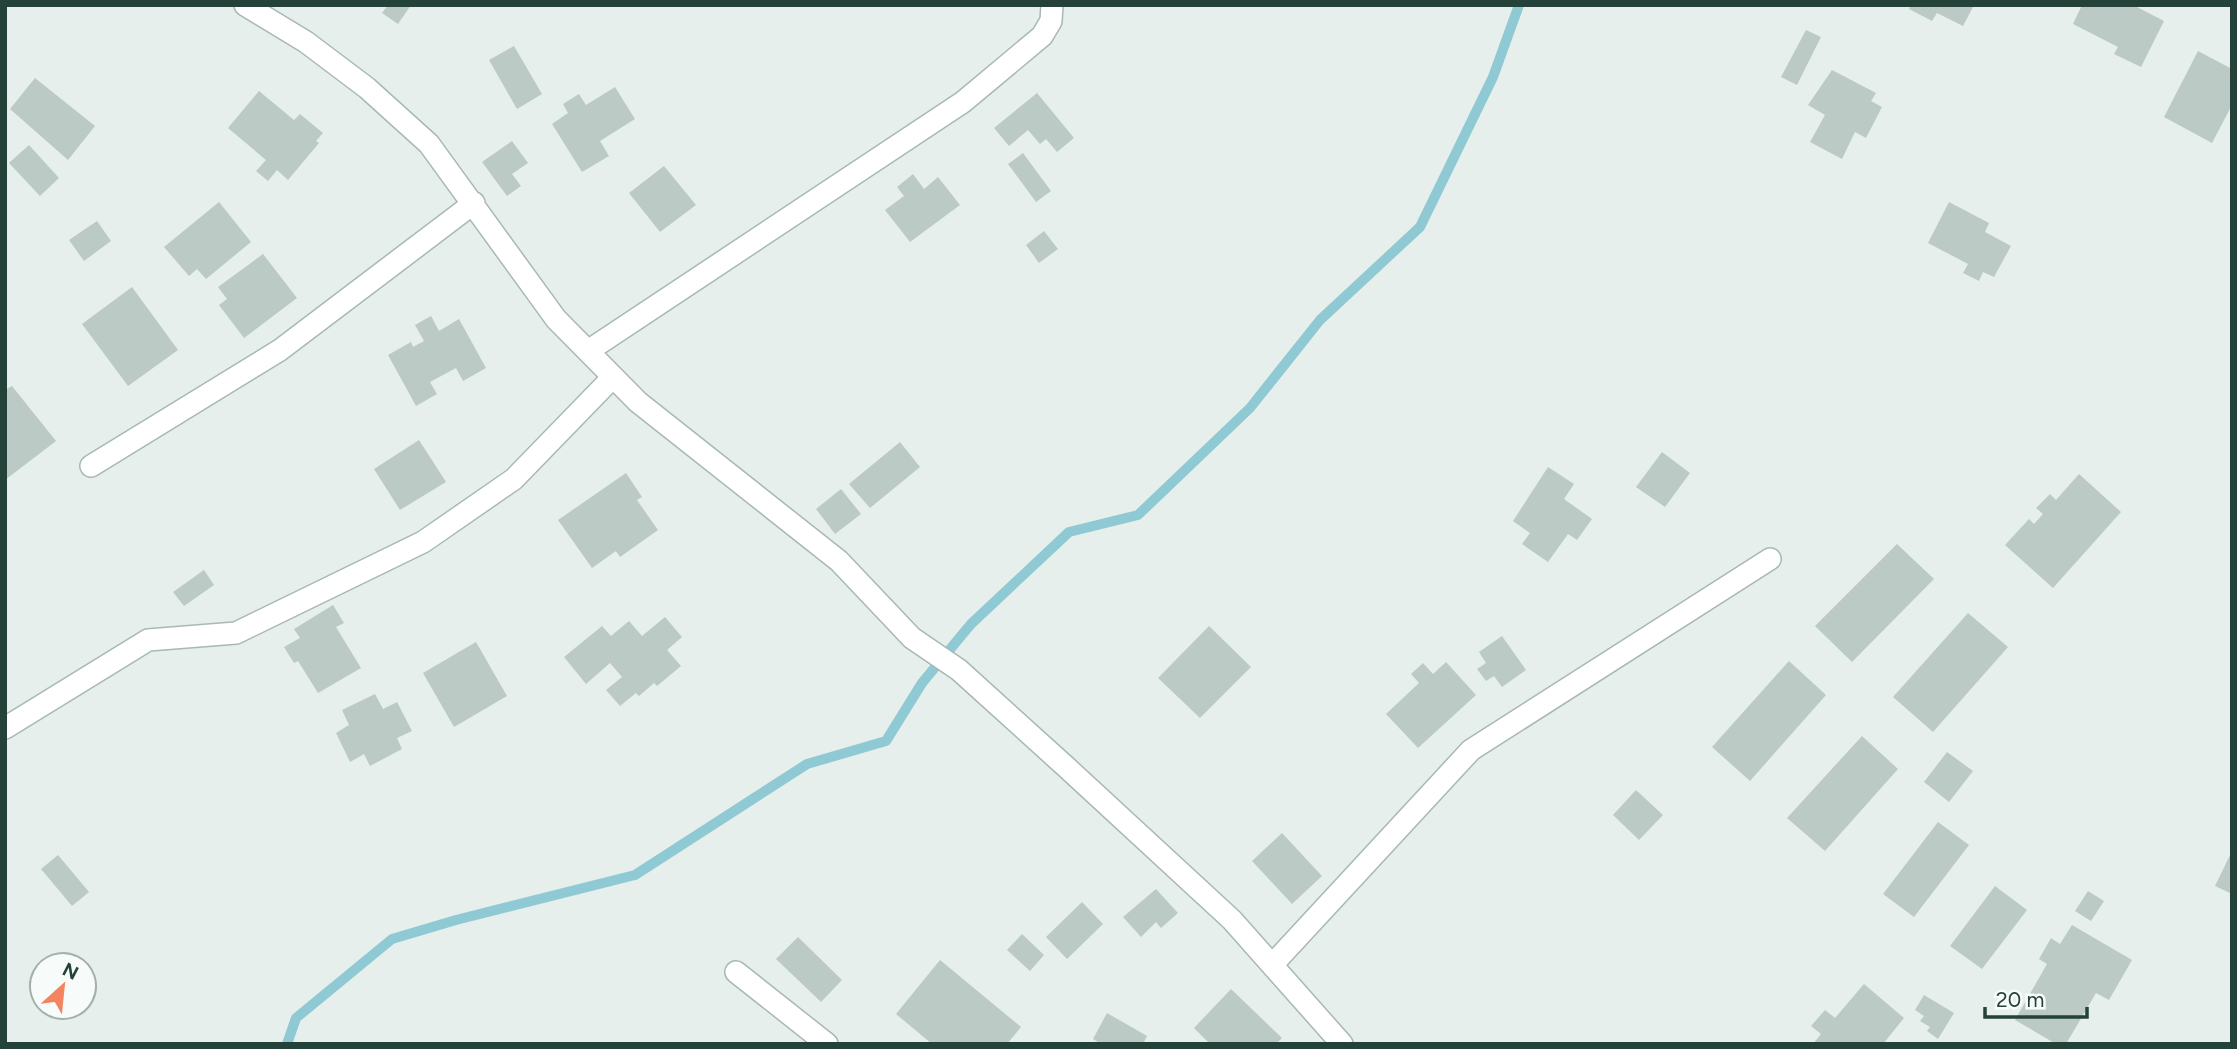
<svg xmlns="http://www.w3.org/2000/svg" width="2237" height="1049" viewBox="0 0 2237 1049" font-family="Figtree,sans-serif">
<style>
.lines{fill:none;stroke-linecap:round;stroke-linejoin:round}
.stream{stroke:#8ec9d4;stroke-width:10}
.building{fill:#bbcac4}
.minor-casing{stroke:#a8b8b2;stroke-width:24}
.minor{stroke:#fff;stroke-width:21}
</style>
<rect width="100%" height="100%" fill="#e6efeb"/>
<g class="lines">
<!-- stream -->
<path class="stream" d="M 287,1044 L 296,1018 L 392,939 L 456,920 L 635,875 L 807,764 L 886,741 L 922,683 L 971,624 L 1069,532 L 1138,515 L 1250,408 L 1320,320 L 1420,227 L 1493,77 L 1519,5"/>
</g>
<!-- building -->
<path class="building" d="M 388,5 L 411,5 L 398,24 L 382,13 Z
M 1911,5 L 1974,5 L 1963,26 L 1937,13 L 1932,21 L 1909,9 Z
M 2082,5 L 2133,5 L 2164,21 L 2141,67 L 2114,54 L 2118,47 L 2073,24 Z
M 1806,30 L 1821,37 L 1797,85 L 1781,77 Z
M 514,46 L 542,94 L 517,109 L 489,60 Z
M 2198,51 L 2232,69 L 2232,105 L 2212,143 L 2164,117 Z
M 1832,70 L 1876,93 L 1871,101 L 1882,107 L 1866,138 L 1855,132 L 1842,159 L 1810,142 L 1825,115 L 1808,105 Z
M 35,78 L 95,126 L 68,160 L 10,109 Z
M 615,87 L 635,119 L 600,141 L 609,156 L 582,172 L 552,124 L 568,113 L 563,104 L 579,94 L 586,105 Z
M 259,91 L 294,120 L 300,114 L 323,133 L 316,141 L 319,143 L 288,180 L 277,170 L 268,181 L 256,171 L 266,160 L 228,128 Z
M 1037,93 L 1074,138 L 1057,152 L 1046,139 L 1040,144 L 1028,130 L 1009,146 L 994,128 Z
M 512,141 L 528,163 L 512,174 L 521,186 L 507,196 L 482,162 Z
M 29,145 L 59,178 L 40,196 L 9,163 Z
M 1023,153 L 1051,191 L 1036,202 L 1008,164 Z
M 664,166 L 696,205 L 660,232 L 629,193 Z
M 913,174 L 924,189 L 938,177 L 960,205 L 910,242 L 885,210 L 904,196 L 897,187 Z
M 219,202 L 251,242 L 206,279 L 197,269 L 189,276 L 164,247 Z
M 1949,202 L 1989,223 L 1985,232 L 2011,246 L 1994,277 L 1983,272 L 1979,281 L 1963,273 L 1968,264 L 1928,243 Z
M 97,221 L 111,241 L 84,261 L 69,240 Z
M 1044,231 L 1058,249 L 1039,263 L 1026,245 Z
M 263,254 L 297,298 L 244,338 L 219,305 L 227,299 L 218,287 Z
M 132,287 L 178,350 L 128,386 L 82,324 Z
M 431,316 L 439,331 L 459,319 L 486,368 L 463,381 L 456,368 L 430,382 L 437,394 L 416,406 L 388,355 L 411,342 L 413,347 L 424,341 L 415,325 Z
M 12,386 L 56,441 L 5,480 L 5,390 Z
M 419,440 L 446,482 L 400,510 L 374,469 Z
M 900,442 L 920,467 L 870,508 L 849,484 Z
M 1662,452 L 1690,473 L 1665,507 L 1636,487 Z
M 1548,467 L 1574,484 L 1564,499 L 1592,519 L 1577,540 L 1568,534 L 1548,562 L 1522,544 L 1530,533 L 1513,521 Z
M 626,473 L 642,497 L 637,500 L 658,530 L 620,557 L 616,551 L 592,568 L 558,520 Z
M 2079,474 L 2121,512 L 2053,588 L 2005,545 L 2029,519 L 2034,524 L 2043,514 L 2036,508 L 2050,494 L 2056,500 Z
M 841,489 L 861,514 L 835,534 L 816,509 Z
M 1897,544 L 1934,579 L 1852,662 L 1815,626 Z
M 204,570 L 214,585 L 184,606 L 173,592 Z
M 333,605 L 344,623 L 336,627 L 361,668 L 318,693 L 298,661 L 294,663 L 284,647 L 300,638 L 294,629 Z
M 1968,613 L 2008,647 L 1933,732 L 1893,697 Z
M 665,617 L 682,637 L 667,650 L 681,666 L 657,686 L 654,683 L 639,696 L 636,693 L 620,706 L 606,690 L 622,677 L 610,663 L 586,684 L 564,657 L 602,626 L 611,636 L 629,621 L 642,636 Z
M 1209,626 L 1251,667 L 1200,718 L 1158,678 Z
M 1502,636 L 1526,670 L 1502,687 L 1494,676 L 1486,681 L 1477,669 L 1486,663 L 1479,652 Z
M 476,642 L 507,696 L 454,727 L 423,673 Z
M 1789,661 L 1826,695 L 1750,781 L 1712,747 Z
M 1446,662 L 1476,695 L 1418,748 L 1386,714 L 1419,683 L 1411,674 L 1423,663 L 1433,674 Z
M 375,694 L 383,709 L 397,702 L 412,731 L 397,738 L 402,749 L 370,766 L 364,754 L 350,762 L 336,733 L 349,725 L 342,710 Z
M 1862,736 L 1898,769 L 1825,851 L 1787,818 Z
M 1947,752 L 1973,771 L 1949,802 L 1924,782 Z
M 1636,790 L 1663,815 L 1639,840 L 1613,815 Z
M 1938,822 L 1969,845 L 1914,917 L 1883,894 Z
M 1282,833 L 1322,876 L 1292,904 L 1252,861 Z
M 2232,851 L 2232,894 L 2215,886 Z
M 58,855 L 89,892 L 72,906 L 41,869 Z
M 1995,886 L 2027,910 L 1982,969 L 1950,946 Z
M 1156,889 L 1178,913 L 1161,928 L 1156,922 L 1141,937 L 1123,917 Z
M 2088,891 L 2104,901 L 2091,921 L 2075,911 Z
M 1082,902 L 1103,924 L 1067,959 L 1046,937 Z
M 2072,925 L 2132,960 L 2109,1000 L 2096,993 L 2066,1044 L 2056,1044 L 2015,1020 L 2047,964 L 2039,959 L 2051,938 L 2060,944 Z
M 1022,934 L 1044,955 L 1030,971 L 1007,950 Z
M 798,937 L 842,980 L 821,1002 L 776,959 Z
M 940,960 L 1021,1027 L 1007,1044 L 932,1044 L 896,1014 Z
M 1864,984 L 1904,1018 L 1883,1044 L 1813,1044 L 1821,1034 L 1811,1026 L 1825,1010 L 1835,1018 Z
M 1231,989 L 1282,1038 L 1276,1044 L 1210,1044 L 1194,1028 Z
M 1924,995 L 1954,1013 L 1938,1039 L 1927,1031 L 1930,1027 L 1920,1021 L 1924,1016 L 1915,1010 Z
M 1107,1013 L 1147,1036 L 1143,1044 L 1101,1044 L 1093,1039 Z"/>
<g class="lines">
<!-- minor casing -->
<g class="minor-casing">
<path id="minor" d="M 245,5 L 306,42 L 367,88 L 429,144 L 556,319 L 638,402 L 839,561 L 912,638 L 959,670 L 1064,765 L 1232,920 L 1342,1044
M 588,351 L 963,102 L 1042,36 L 1051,21 L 1052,5
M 91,466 L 280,350 L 474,203
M 5,728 L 148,640 L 236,633 L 423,542 L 514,479 L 613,377
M 1272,965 L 1471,750 L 1770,559
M 736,972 L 827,1044"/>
</g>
<!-- minor -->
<use href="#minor" class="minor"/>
</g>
<!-- border -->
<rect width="2237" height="1049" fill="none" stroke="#24423a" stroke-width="14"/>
<!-- north arrow -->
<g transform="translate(63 986) rotate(27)"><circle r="33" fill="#f7fbf9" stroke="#a3b1ad" stroke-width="2"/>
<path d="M0-5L12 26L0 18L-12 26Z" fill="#f4845f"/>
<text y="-10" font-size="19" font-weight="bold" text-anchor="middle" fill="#24423a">N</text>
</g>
<!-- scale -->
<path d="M1985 1007v10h102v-10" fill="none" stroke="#24423a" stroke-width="3.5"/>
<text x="1996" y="1007" font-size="21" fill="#24423a" stroke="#f7fbf9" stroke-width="5" paint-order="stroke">20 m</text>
</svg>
